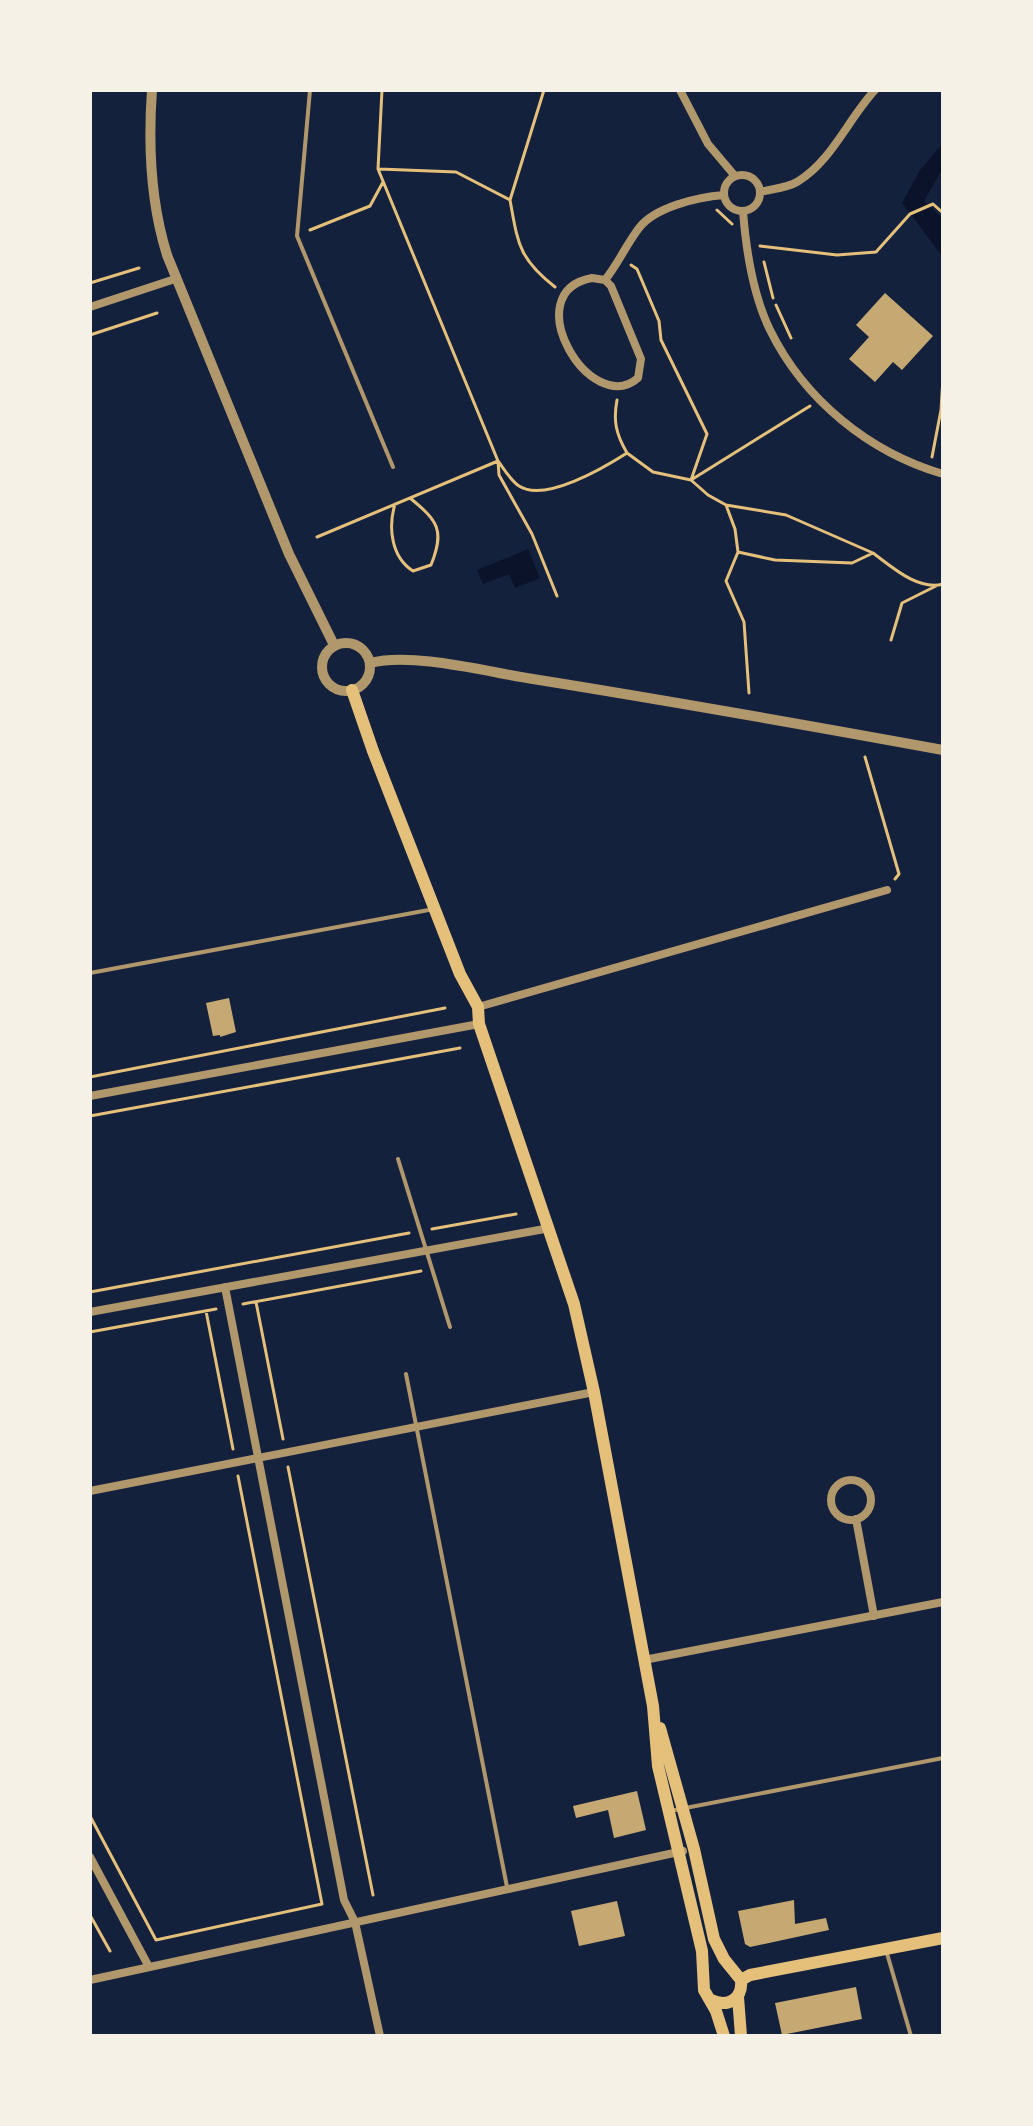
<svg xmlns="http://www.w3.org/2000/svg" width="1033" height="2126" viewBox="0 0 1033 2126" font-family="Karla,sans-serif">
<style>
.water{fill:#0b132b}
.building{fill:#c6a872}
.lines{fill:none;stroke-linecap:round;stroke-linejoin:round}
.path{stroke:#e5c07b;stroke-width:3}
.service{stroke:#b1986c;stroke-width:4}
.minor{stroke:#b1986c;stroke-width:8}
.tertiary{stroke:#b1986c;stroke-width:10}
.secondary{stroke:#e5c07b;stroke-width:12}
</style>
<rect width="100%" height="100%" fill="#14213d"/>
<!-- water -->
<path class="water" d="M 943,143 L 943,168 L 924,201 L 943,219 L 943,257 L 902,203 L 920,170 Z
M 528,549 L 540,578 L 515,588 L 509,574 L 483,584 L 477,570 Z"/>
<!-- building -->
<path class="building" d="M 885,293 L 933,336 L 902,370 L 893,362 L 875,382 L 849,359 L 869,337 L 856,325 Z
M 229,998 L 236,1032 L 220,1037 L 220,1035 L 213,1036 L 206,1003 Z
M 637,1791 L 646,1830 L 614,1838 L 608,1810 L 576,1818 L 573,1806 Z
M 794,1900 L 795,1924 L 826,1918 L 829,1930 L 750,1947 L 745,1944 L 738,1911 Z
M 617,1901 L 625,1936 L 579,1946 L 571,1911 Z
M 856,1987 L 862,2019 L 782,2035 L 775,2003 Z"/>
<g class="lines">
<!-- path -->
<path class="path" d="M 382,90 L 378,169 L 498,461 L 499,475 L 532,534 L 557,596
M 379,169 L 456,172 L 510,200 C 518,243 518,258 555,287
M 510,200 L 544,90
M 717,210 L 732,224
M 310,230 L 370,206 L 383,182
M 760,246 L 837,255 L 876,252 L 910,214 L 933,204 L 943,213
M 764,262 L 773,298
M 631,265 L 637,269 L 659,321 L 661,340 L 707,434 L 691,480
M 90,283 L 139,268
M 776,305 L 791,338
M 90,335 L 157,313
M 617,400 C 613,421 616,434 627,453
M 932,457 L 941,410 L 943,378
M 498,461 C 504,469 511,481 519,486 C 545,503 605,467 627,453 L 653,472 L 691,480 L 708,495 L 726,505 L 735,529 L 738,552 L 726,581 L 744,622 L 749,693
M 691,480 L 810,406
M 395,504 C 388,527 391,557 413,571 L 431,565 C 445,530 438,521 410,498
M 726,505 L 786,515 L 873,553
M 317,537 L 498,461
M 738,552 L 775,560 L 852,563 L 873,553 C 892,567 918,591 943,584
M 891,640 L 902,603 L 936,586
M 865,757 L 899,874 L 895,879
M 90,1077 L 445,1008
M 90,1116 L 460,1048
M 432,1229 L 516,1214
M 90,1292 L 409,1233
M 256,1302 L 283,1439
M 243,1304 L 421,1271
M 206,1311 L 233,1449
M 90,1332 L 216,1309
M 288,1467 L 373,1895
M 90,1816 L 156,1940 L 322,1904 L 238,1476
M 90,1915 L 110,1951"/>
<!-- service -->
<path class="service" d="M 310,90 L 297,236 L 393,467
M 90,973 L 434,909
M 398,1159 L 450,1327
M 406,1374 L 507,1887
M 670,1811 L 943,1758
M 886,1950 L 911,2036"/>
<!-- minor -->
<path class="minor" d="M 680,90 L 708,144 L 735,176
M724 193a18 18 0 1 1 36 0a18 18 0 1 1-36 0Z
M 760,192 C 771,189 787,188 797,182 C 832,161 848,119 875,90
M 743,211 C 746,250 752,293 770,330 C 804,399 868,452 943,474
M 592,278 L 605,280 L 611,286 L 641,359 L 638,378 C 591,419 515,292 592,278 Z
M 605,280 C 618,264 626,245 639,228 C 655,207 698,197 724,195
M 90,307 L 175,279
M 478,1007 L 887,890
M 90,1096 L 479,1024
M 225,1287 L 344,1900 L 355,1922 L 380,2036
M 90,1312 L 550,1228
M831 1500a20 20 0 1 1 40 0a20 20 0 1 1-40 0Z
M 90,1491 L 594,1392
M 856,1519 L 874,1616
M 644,1660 L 943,1602
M 90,1857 L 149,1967
M 90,1980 L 683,1851"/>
<!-- tertiary -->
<path class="tertiary" d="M 152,90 C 148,146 150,201 167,255 L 289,554 L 334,645
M322 667a24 24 0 1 1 48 0a24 24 0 1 1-48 0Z
M 370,663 C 414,652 487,672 533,679 C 670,701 806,725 943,750"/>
<!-- secondary -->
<path class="secondary" d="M 352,690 L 373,751 L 460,974 L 478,1007 L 479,1024 L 574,1304 L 594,1392 L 653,1706 L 658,1766 L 702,1951 L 704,1990 L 716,2011 L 724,2036
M 660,1728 L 694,1849 L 714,1939 L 724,1959 L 741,1980 C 743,1999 728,2008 711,2000
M 741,1980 L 750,1975 L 943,1938
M 738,1997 L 741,2036"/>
</g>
<!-- border -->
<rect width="1033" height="2126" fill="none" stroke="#f6f1e7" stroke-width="184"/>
</svg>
